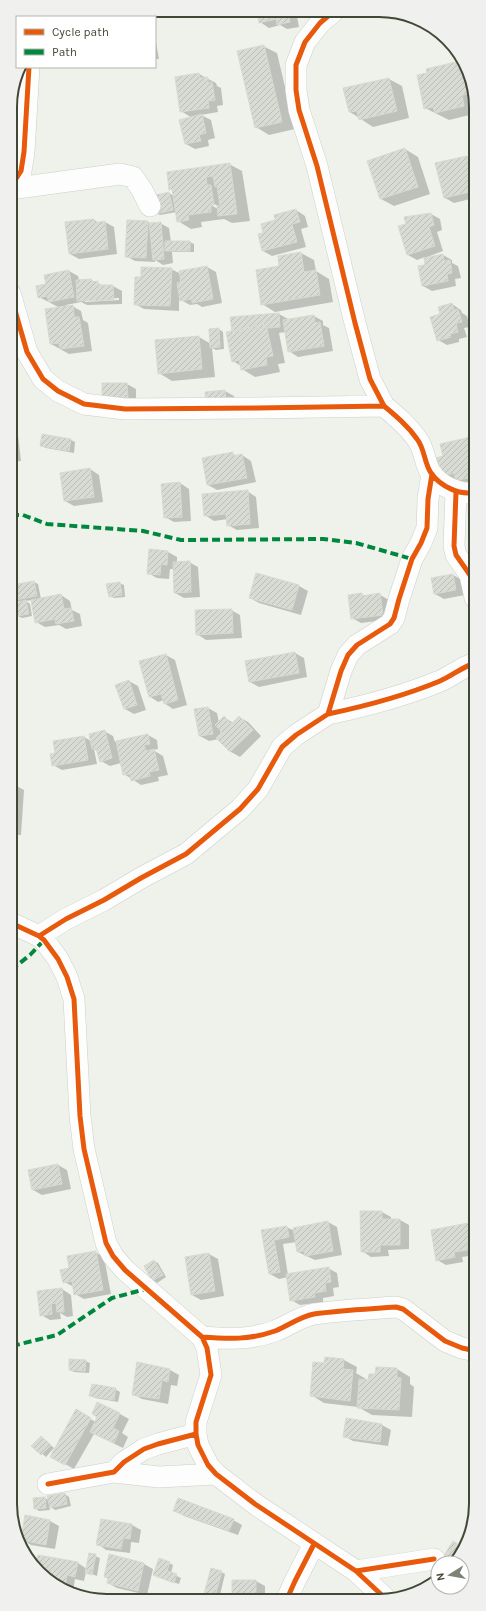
<svg xmlns="http://www.w3.org/2000/svg" width="486" height="1611" viewBox="0 0 486 1611" font-family="Karla,sans-serif">
<style>
.shadow{fill:#0003;fill-rule:evenodd}
.building{fill:url(#building-hatch);stroke:#d6dad0}
.lines{fill:none;stroke-linecap:round;stroke-linejoin:round}
.minor-casing{stroke:#ccd0c8;stroke-width:22}
.minor{stroke:#fcfdfc;stroke-width:21}
.quiet{stroke:#00873e;stroke-width:4;stroke-dasharray:8 4;stroke-linecap:butt}
.cycleway-casing{stroke:#fff;stroke-width:8}
.cycleway{stroke:#e8590c;stroke-width:5}
.rim{fill:none;stroke:#424836;stroke-width:2}
</style>
<defs>
<pattern id="building-hatch" width="6" height="6" patternUnits="userSpaceOnUse"><rect width="6" height="6" fill="#d8dbd3"/><path d="M-1 1l2-2M0 6l6-6M5 7l2-2" fill="none" stroke="#bbbdb6"/></pattern>
</defs>
<rect width="100%" height="100%" fill="#eef2ea"/>
<!-- shadow -->
<path class="shadow" d="M 112,10 L 122,10 L 133,17 L 101,17 Z
M 163,11 L 184,11 L 185,13 L 172,16 Z
M 258,11 L 296,11 L 299,27 L 287,29 L 280,25 L 269,28 L 260,22 Z
M 155,37 L 159,59 L 155,59 Z
M 263,46 L 277,53 L 295,129 L 269,135 L 256,127 Z
M 460,62 L 474,89 L 474,114 L 449,120 L 425,108 Z
M 17,73 L 22,76 L 22,99 L 10,100 Z
M 199,74 L 216,83 L 217,86 L 221,88 L 223,105 L 217,106 L 218,112 L 201,115 L 211,120 L 215,138 L 208,140 L 209,146 L 195,149 L 186,144 L 181,121 L 192,118 L 181,111 Z
M 389,79 L 402,86 L 409,118 L 373,127 L 350,112 Z
M 405,149 L 418,157 L 430,194 L 394,206 L 381,199 Z
M 467,157 L 474,161 L 474,198 L 454,203 L 445,198 L 437,164 Z
M 229,164 L 242,171 L 250,221 L 232,223 L 224,219 L 201,222 L 202,227 L 191,229 L 178,221 L 177,212 L 160,215 L 156,213 L 169,193 L 175,197 L 174,191 L 170,189 ZM 210,202 L 218,206 L 218,209 L 209,204 Z
M 296,210 L 305,216 L 308,227 L 301,229 L 306,247 L 272,256 L 263,251 L 264,234 L 277,221 Z
M 431,214 L 440,219 L 442,230 L 437,232 L 443,251 L 427,257 L 427,258 L 443,255 L 452,260 L 452,263 L 458,266 L 461,278 L 455,279 L 456,286 L 432,291 L 423,286 L 427,266 L 425,257 L 417,260 L 408,255 L 399,227 Z
M 94,220 L 99,223 L 105,222 L 114,227 L 117,254 L 79,259 L 70,254 Z
M 148,222 L 152,224 L 160,223 L 169,228 L 171,242 L 190,242 L 194,244 L 194,252 L 172,252 L 173,263 L 163,265 L 155,260 L 155,262 L 135,261 L 126,256 Z
M 301,253 L 314,260 L 316,271 L 329,279 L 333,302 L 275,312 L 262,304 L 281,267 Z
M 207,267 L 216,272 L 222,303 L 202,307 L 197,304 L 190,305 L 179,299 L 179,311 L 144,309 L 135,304 L 141,278 L 171,269 L 181,274 ZM 180,275 L 182,283 L 180,283 Z
M 69,271 L 78,276 L 79,280 L 91,280 L 104,286 L 113,286 L 122,291 L 122,304 L 87,305 L 81,302 L 66,305 L 67,307 L 72,306 L 81,311 L 83,320 L 88,323 L 92,351 L 69,354 L 51,344 L 60,308 L 39,297 L 47,285 ZM 119,298 L 119,300 L 85,302 L 85,300 Z
M 452,304 L 461,310 L 462,313 L 467,316 L 470,327 L 464,328 L 467,337 L 459,339 L 459,342 L 447,345 L 438,340 L 441,315 Z
M 279,314 L 288,319 L 288,320 L 314,316 L 323,321 L 323,325 L 329,328 L 333,351 L 298,357 L 289,351 L 286,332 L 279,333 L 285,363 L 278,364 L 280,372 L 255,377 L 242,369 L 241,366 L 233,361 L 231,318 Z
M 219,329 L 223,332 L 224,349 L 216,350 L 212,348 L 215,377 L 172,381 L 159,373 L 199,337 L 211,344 Z
M 474,334 L 474,359 L 470,335 Z
M 11,365 L 13,378 L 11,379 Z
M 103,384 L 127,384 L 136,389 L 136,402 L 112,402 Z
M 225,391 L 234,396 L 236,415 L 217,417 Z
M 11,392 L 15,394 L 17,408 L 11,409 Z
M 11,414 L 16,418 L 21,461 L 11,462 Z
M 43,435 L 71,440 L 75,442 L 74,453 L 46,448 L 41,446 Z
M 475,437 L 475,486 L 438,476 L 445,456 Z
M 233,454 L 237,456 L 242,455 L 251,461 L 256,482 L 217,490 L 208,485 Z
M 90,469 L 99,475 L 103,502 L 74,506 L 65,501 L 61,474 Z
M 180,483 L 189,489 L 191,521 L 174,522 L 165,517 Z
M 247,491 L 256,497 L 259,528 L 237,530 L 228,525 L 228,519 L 214,521 L 205,515 Z
M 149,550 L 168,552 L 177,557 L 177,563 L 189,562 L 198,567 L 200,597 L 184,598 L 175,593 L 174,569 L 170,569 L 169,579 L 157,578 L 148,573 Z
M 11,551 L 15,554 L 17,582 L 11,582 Z
M 453,575 L 462,580 L 465,595 L 444,599 L 435,594 L 432,579 Z
M 34,582 L 38,584 L 41,599 L 61,595 L 70,601 L 72,610 L 80,614 L 82,626 L 66,629 L 59,625 L 45,627 L 36,622 L 32,600 L 26,601 L 30,604 L 32,616 L 22,618 L 18,616 L 21,602 L 16,600 Z
M 119,583 L 124,585 L 125,597 L 114,598 L 110,596 Z
M 299,586 L 308,591 L 301,615 L 259,603 L 250,598 Z
M 361,594 L 366,596 L 380,595 L 389,600 L 392,619 L 361,623 L 352,618 Z
M 231,610 L 240,615 L 242,638 L 206,640 L 197,634 Z
M 295,653 L 304,658 L 307,677 L 259,687 L 250,682 Z
M 166,655 L 175,660 L 187,705 L 173,709 L 164,703 L 164,700 L 158,702 L 149,696 Z
M 129,681 L 138,686 L 146,710 L 134,714 L 125,709 Z
M 208,708 L 217,713 L 219,723 L 224,717 L 233,723 L 239,717 L 248,722 L 261,736 L 240,757 L 231,752 L 219,739 L 209,741 L 200,736 L 195,710 ZM 220,728 L 223,732 L 221,735 Z
M 104,731 L 113,736 L 115,742 L 148,735 L 157,740 L 158,749 L 153,750 L 163,756 L 168,775 L 158,777 L 159,781 L 141,785 L 124,774 L 121,763 L 110,766 L 101,761 L 98,751 L 94,749 L 97,764 L 62,770 L 53,765 L 57,754 L 84,737 L 91,741 Z
M 11,783 L 24,790 L 21,835 L 11,835 Z
M 58,1165 L 67,1170 L 71,1189 L 42,1195 L 33,1190 Z
M 475,1197 L 475,1219 L 471,1198 Z
M 361,1212 L 382,1212 L 391,1217 L 391,1220 L 400,1220 L 409,1225 L 409,1249 L 388,1250 L 389,1256 L 371,1257 L 362,1251 Z
M 328,1222 L 337,1227 L 342,1255 L 315,1260 L 298,1252 L 297,1242 L 283,1244 L 288,1275 L 328,1268 L 337,1273 L 339,1287 L 333,1288 L 334,1296 L 323,1298 L 323,1302 L 300,1305 L 291,1300 L 288,1277 L 279,1279 L 270,1274 L 262,1231 L 286,1227 L 295,1231 Z
M 469,1224 L 475,1228 L 476,1255 L 462,1257 L 463,1262 L 446,1265 L 437,1260 Z
M 95,1252 L 104,1257 L 111,1294 L 84,1299 L 75,1294 L 74,1287 L 64,1282 L 70,1269 Z
M 209,1254 L 218,1259 L 224,1296 L 201,1300 L 192,1295 Z
M 154,1261 L 158,1263 L 166,1277 L 157,1283 L 153,1280 Z
M 62,1289 L 71,1295 L 73,1316 L 67,1317 L 60,1313 L 61,1319 L 50,1320 L 41,1315 Z
M 326,1358 L 344,1360 L 357,1367 L 356,1373 L 366,1379 L 366,1381 L 369,1381 L 376,1375 L 377,1368 L 397,1369 L 410,1377 L 410,1384 L 414,1387 L 412,1417 L 372,1415 L 358,1407 L 324,1403 L 311,1395 L 325,1364 Z
M 85,1361 L 90,1363 L 89,1373 L 74,1372 L 70,1370 Z
M 170,1370 L 179,1375 L 177,1386 L 171,1385 L 168,1404 L 142,1399 L 133,1394 Z
M 115,1389 L 120,1392 L 118,1402 L 95,1398 L 91,1395 Z
M 76,1411 L 96,1422 L 120,1414 L 129,1419 L 122,1433 L 128,1437 L 123,1448 L 94,1434 L 74,1469 L 51,1456 Z
M 382,1425 L 391,1430 L 388,1446 L 353,1441 L 344,1436 Z
M 41,1437 L 54,1448 L 46,1457 L 33,1446 Z
M 476,1445 L 476,1454 L 473,1453 Z
M 65,1494 L 69,1497 L 71,1506 L 55,1510 L 49,1506 L 50,1510 L 39,1511 L 35,1508 L 44,1498 L 49,1500 Z
M 175,1510 L 233,1520 L 242,1525 L 238,1535 L 184,1516 Z
M 101,1520 L 132,1525 L 141,1530 L 139,1543 L 131,1542 L 130,1553 L 106,1550 L 98,1544 Z
M 50,1521 L 59,1526 L 55,1549 L 31,1545 L 22,1539 Z
M 90,1554 L 100,1558 L 97,1576 L 86,1572 L 84,1581 L 75,1579 L 73,1591 L 38,1572 L 34,1564 L 78,1563 L 87,1569 Z
M 110,1556 L 144,1564 L 153,1569 L 147,1595 L 117,1588 L 108,1583 L 109,1579 L 105,1577 Z
M 169,1563 L 173,1565 L 171,1573 L 181,1578 L 179,1584 L 158,1577 Z
M 221,1572 L 225,1574 L 219,1599 L 205,1594 Z
M 233,1581 L 256,1581 L 265,1586 L 265,1599 L 233,1599 Z"/>
<!-- building -->
<path class="building" d="M 108,10 L 120,10 L 122,17 L 100,17 L 99,12 Z
M 257,11 L 288,11 L 290,22 L 277,25 L 276,19 L 259,23 Z
M 264,45 L 282,122 L 255,128 L 237,51 Z
M 460,61 L 474,89 L 474,92 L 462,95 L 464,106 L 435,113 L 433,107 L 424,109 L 417,75 L 427,73 L 426,69 Z
M 199,73 L 200,78 L 208,77 L 208,83 L 212,82 L 215,100 L 208,101 L 209,108 L 180,112 L 175,77 Z
M 389,78 L 397,111 L 359,120 L 357,111 L 349,112 L 343,88 Z
M 202,114 L 206,133 L 199,135 L 201,141 L 185,144 L 179,120 Z
M 405,148 L 418,187 L 380,199 L 367,161 Z
M 467,156 L 474,183 L 474,191 L 444,198 L 435,163 Z
M 230,163 L 237,214 L 218,216 L 217,206 L 220,206 L 217,186 L 215,187 L 213,176 L 206,177 L 207,185 L 211,185 L 214,205 L 211,206 L 211,212 L 188,215 L 189,220 L 177,222 L 172,189 L 169,190 L 167,172 Z
M 169,192 L 173,210 L 155,214 L 152,196 Z
M 296,209 L 300,222 L 292,224 L 297,242 L 262,251 L 258,234 L 263,233 L 261,224 L 275,220 L 274,215 Z
M 431,213 L 434,225 L 429,227 L 435,246 L 407,255 L 398,226 L 406,224 L 404,217 Z
M 94,219 L 94,223 L 105,221 L 108,249 L 69,254 L 65,222 Z
M 127,220 L 148,221 L 146,258 L 125,257 Z
M 161,222 L 164,259 L 153,260 L 149,223 Z
M 165,241 L 190,241 L 190,251 L 165,251 Z
M 301,252 L 304,272 L 316,270 L 320,295 L 261,305 L 256,270 L 279,266 L 278,256 Z
M 443,254 L 444,261 L 450,260 L 452,273 L 447,274 L 448,281 L 422,286 L 418,266 L 425,265 L 424,258 Z
M 207,266 L 213,299 L 192,303 L 192,299 L 180,301 L 177,283 L 181,282 L 179,271 Z
M 141,267 L 172,268 L 170,306 L 134,305 L 135,277 L 141,277 Z
M 69,270 L 74,297 L 49,302 L 47,296 L 38,298 L 36,286 L 46,284 L 44,275 Z
M 91,279 L 92,282 L 98,281 L 98,285 L 113,285 L 114,300 L 77,301 L 76,280 Z
M 452,303 L 454,310 L 458,309 L 462,322 L 456,323 L 458,332 L 450,334 L 451,337 L 437,341 L 430,317 L 440,314 L 438,307 Z
M 73,305 L 74,317 L 79,317 L 84,346 L 60,349 L 59,343 L 50,344 L 45,309 Z
M 279,313 L 280,327 L 232,331 L 230,317 Z
M 314,315 L 315,323 L 320,322 L 324,346 L 288,352 L 283,320 Z
M 266,324 L 273,356 L 266,357 L 267,365 L 241,370 L 239,360 L 232,362 L 226,332 Z
M 219,328 L 220,347 L 210,348 L 209,329 Z
M 474,333 L 474,360 L 469,334 Z
M 199,336 L 202,369 L 158,374 L 155,340 Z
M 102,383 L 127,383 L 128,398 L 102,397 Z
M 225,390 L 227,410 L 207,412 L 205,392 Z
M 42,434 L 71,439 L 69,451 L 40,446 Z
M 475,436 L 475,476 L 456,481 L 454,473 L 437,477 L 432,459 L 443,456 L 440,444 Z
M 233,452 L 233,456 L 242,454 L 247,478 L 207,485 L 202,458 Z
M 90,468 L 94,497 L 64,501 L 60,473 Z
M 180,482 L 182,517 L 164,518 L 161,484 Z
M 248,490 L 250,524 L 227,526 L 226,514 L 204,516 L 202,494 Z
M 149,549 L 168,551 L 167,565 L 161,564 L 160,575 L 147,574 Z
M 190,561 L 191,592 L 174,593 L 173,562 Z
M 256,573 L 299,585 L 292,610 L 249,598 Z
M 453,574 L 456,590 L 434,594 L 431,578 Z
M 34,581 L 37,596 L 15,600 L 12,585 Z
M 120,582 L 122,595 L 109,597 L 106,584 Z
M 362,593 L 362,596 L 380,593 L 383,615 L 351,619 L 348,595 Z
M 61,594 L 64,609 L 71,608 L 74,621 L 56,624 L 55,619 L 35,623 L 31,600 Z
M 26,600 L 29,614 L 17,616 L 15,603 Z
M 232,609 L 233,633 L 196,635 L 195,610 Z
M 295,652 L 299,673 L 249,682 L 245,661 Z
M 166,654 L 178,700 L 164,704 L 161,694 L 149,697 L 139,661 Z
M 129,680 L 137,705 L 124,709 L 115,685 Z
M 208,707 L 213,734 L 199,736 L 194,709 Z
M 224,716 L 231,724 L 239,716 L 253,730 L 230,752 L 216,738 L 222,732 L 215,725 Z
M 105,730 L 112,758 L 100,762 L 96,748 L 92,749 L 89,734 Z
M 148,734 L 150,744 L 144,745 L 146,751 L 154,749 L 159,770 L 149,772 L 150,776 L 131,781 L 130,774 L 123,775 L 116,741 Z
M 84,736 L 88,760 L 52,766 L 50,754 L 55,753 L 53,741 Z
M 58,1164 L 62,1184 L 32,1190 L 28,1170 Z
M 475,1196 L 475,1225 L 470,1197 Z
M 360,1211 L 382,1211 L 382,1219 L 400,1219 L 400,1245 L 380,1245 L 380,1252 L 361,1252 Z
M 328,1221 L 333,1251 L 305,1256 L 304,1251 L 297,1252 L 293,1228 Z
M 469,1223 L 472,1242 L 467,1243 L 468,1250 L 454,1252 L 455,1257 L 436,1261 L 431,1230 Z
M 287,1226 L 289,1237 L 274,1240 L 280,1272 L 269,1274 L 261,1230 Z
M 96,1251 L 103,1290 L 74,1295 L 72,1281 L 63,1283 L 60,1270 L 69,1268 L 67,1256 Z
M 209,1253 L 215,1291 L 191,1295 L 185,1257 Z
M 154,1260 L 163,1275 L 152,1281 L 144,1266 Z
M 329,1267 L 331,1282 L 325,1283 L 326,1291 L 314,1293 L 315,1297 L 290,1301 L 286,1274 Z
M 62,1288 L 64,1312 L 57,1312 L 56,1303 L 51,1304 L 52,1314 L 40,1316 L 37,1291 Z
M 325,1357 L 344,1359 L 343,1369 L 353,1370 L 350,1401 L 310,1396 L 313,1362 L 324,1363 Z
M 69,1359 L 86,1360 L 85,1371 L 69,1370 Z
M 137,1362 L 170,1369 L 168,1382 L 162,1380 L 159,1399 L 132,1395 Z
M 376,1367 L 397,1368 L 397,1378 L 401,1378 L 399,1410 L 357,1408 L 359,1379 L 368,1380 L 369,1374 L 375,1374 Z
M 92,1384 L 116,1388 L 114,1400 L 89,1396 Z
M 97,1402 L 120,1413 L 113,1428 L 119,1431 L 114,1443 L 90,1432 L 97,1417 L 92,1414 Z
M 76,1409 L 91,1418 L 65,1465 L 50,1457 Z
M 346,1418 L 382,1424 L 380,1442 L 343,1437 Z
M 41,1436 L 51,1445 L 41,1455 L 31,1446 Z
M 65,1493 L 67,1504 L 50,1508 L 47,1496 Z
M 45,1497 L 46,1508 L 34,1509 L 33,1498 Z
M 178,1498 L 234,1519 L 229,1531 L 173,1511 Z
M 25,1515 L 50,1520 L 46,1545 L 21,1540 Z
M 101,1519 L 132,1524 L 130,1539 L 123,1538 L 121,1549 L 96,1545 Z
M 453,1541 L 464,1548 L 455,1563 L 443,1557 Z
M 89,1553 L 96,1554 L 92,1575 L 85,1573 Z
M 109,1554 L 144,1563 L 138,1591 L 107,1583 L 108,1578 L 104,1577 Z
M 38,1555 L 78,1562 L 75,1577 L 67,1575 L 65,1586 L 38,1572 L 33,1563 L 36,1563 Z
M 159,1558 L 170,1562 L 167,1571 L 177,1574 L 174,1583 L 153,1575 Z
M 211,1568 L 222,1571 L 215,1597 L 204,1594 Z
M 232,1580 L 256,1580 L 256,1599 L 232,1599 Z"/>
<g class="lines">
<!-- minor casing -->
<g class="minor-casing">
<path id="minor" d="M 334,11 L 320,23 L 305,42 L 296,65 L 296,90 L 299,110 L 317,166 L 355,323 L 370,379 L 384,406
M 10,188 L 21,171 L 24,152 L 29,67
M 10,189 L 120,174 L 133,177 L 142,190 L 150,206
M 10,293 L 27,352 L 43,379 L 58,391 L 84,404 L 125,409 L 257,408 L 384,406 C 396,416 408,426 417,439 C 425,449 424,463 431,473 C 440,486 460,496 475,492
M 456,492 L 454,546 L 456,555 L 470,575 L 475,598
M 328,714 C 366,706 404,696 440,681 C 452,676 462,667 475,663
M 11,923 L 39,936 L 44,940 L 58,959 L 67,977 L 74,999 L 80,1116 L 84,1149 L 106,1243 L 113,1256 L 125,1270 L 202,1337 L 207,1348 L 211,1375 L 196,1422 L 196,1434 L 198,1445 L 208,1465 L 216,1474 L 255,1504 L 356,1571 L 386,1599
M 39,936 L 66,919 L 104,900 L 141,878 L 186,854 L 240,809 L 258,789 L 282,747 L 296,735 L 328,714 L 341,671 L 348,655 L 357,645 L 390,624 L 394,618 L 399,599 L 412,559 L 421,543 L 427,528 L 428,499 L 432,474
M 202,1337 C 228,1339 250,1340 275,1331 C 288,1326 299,1317 314,1314 C 341,1310 369,1309 396,1307 L 403,1309 L 445,1341 L 462,1348 L 476,1351
M 114,1472 L 159,1477 L 216,1474
M 48,1484 L 114,1472 L 124,1462 L 144,1449 L 158,1444 L 196,1434
M 356,1571 L 434,1559
M 287,1599 L 295,1581 L 314,1544"/>
</g>
<!-- minor -->
<use href="#minor" class="minor"/>
<!-- quiet -->
<path class="quiet" d="M 11,515 L 23,515 L 47,524 L 143,531 L 181,540 L 323,539 L 356,543 L 412,559
M 11,970 L 30,955 L 44,940
M 12,1346 L 57,1335 L 112,1298 L 146,1289"/>
<!-- cycleway casing -->
<g class="cycleway-casing">
<path id="cycleway" d="M 334,11 L 320,23 L 305,42 L 296,65 L 296,90 L 299,110 L 317,166 L 355,323 L 370,379 L 384,406
M 10,188 L 21,171 L 24,152 L 29,67
M 10,293 L 27,352 L 43,379 L 58,391 L 84,404 L 125,409 L 257,408 L 384,406 C 396,416 408,426 417,439 C 425,449 424,463 431,473 C 440,486 460,496 475,492
M 456,492 L 454,546 L 456,555 L 470,575 L 475,598
M 328,714 C 366,706 404,696 440,681 C 452,676 462,667 475,663
M 11,923 L 39,936 L 44,940 L 58,959 L 67,977 L 74,999 L 80,1116 L 84,1149 L 106,1243 L 113,1256 L 125,1270 L 202,1337 L 207,1348 L 211,1375 L 196,1422 L 196,1434 L 198,1445 L 208,1465 L 216,1474 L 255,1504 L 356,1571 L 386,1599
M 39,936 L 66,919 L 104,900 L 141,878 L 186,854 L 240,809 L 258,789 L 282,747 L 296,735 L 328,714 L 341,671 L 348,655 L 357,645 L 390,624 L 394,618 L 399,599 L 412,559 L 421,543 L 427,528 L 428,499 L 432,474
M 202,1337 C 228,1339 250,1340 275,1331 C 288,1326 299,1317 314,1314 C 341,1310 369,1309 396,1307 L 403,1309 L 445,1341 L 462,1348 L 476,1351
M 48,1484 L 114,1472 L 124,1462 L 144,1449 L 158,1444 L 196,1434
M 356,1571 L 434,1559
M 287,1599 L 295,1581 L 314,1544"/>
</g>
<!-- cycleway -->
<use href="#cycleway" class="cycleway"/>
</g>
<!-- crop -->
<path d="M0 0H486V1611H0ZM107 17H379A90 90 0 0 1 469 107V1504A90 90 0 0 1 379 1594H107A90 90 0 0 1 17 1504V107A90 90 0 0 1 107 17Z" fill="#f0f0ef" fill-rule="evenodd"/>
<path class="rim" d="M107 17H379A90 90 0 0 1 469 107V1504A90 90 0 0 1 379 1594H107A90 90 0 0 1 17 1504V107A90 90 0 0 1 107 17Z"/>
<!-- legend -->
<rect x="16" y="16" width="140" height="52" fill="#ffffff" stroke="#b3b6af"/>
<rect x="24" y="29" width="20" height="6" fill="#e8590c" stroke="#b3b6af"/>
<text x="52" y="36" font-size="12" fill="#424836">Cycle path</text>
<rect x="24" y="49" width="20" height="6" fill="#00873e" stroke="#b3b6af"/>
<text x="52" y="56" font-size="12" fill="#424836">Path</text>
<!-- north arrow -->
<g transform="translate(450 1575) rotate(259)"><circle r="19" fill="#ffffff" stroke="#b3b6af"/>
<path d="M0-3L7 15L0 10L-7 15Z" fill="#7e8475"/>
<text y="-6" font-size="11" font-weight="bold" text-anchor="middle" fill="#424836">N</text>
</g>
</svg>
